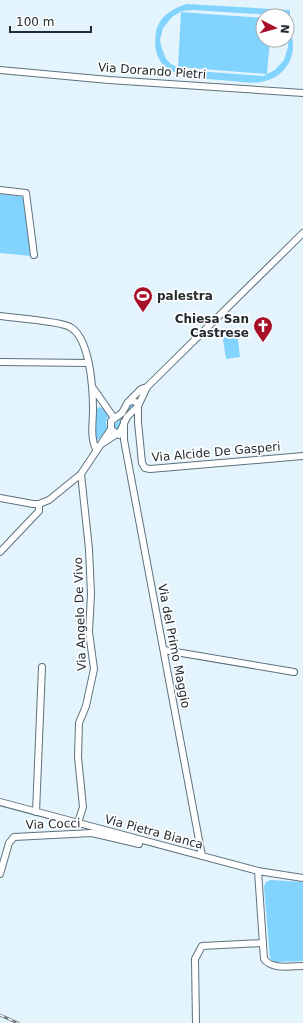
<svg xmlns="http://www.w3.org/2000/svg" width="303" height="1023" viewBox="0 0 303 1023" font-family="'DejaVu Sans',sans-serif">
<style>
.green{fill:#82d3fd}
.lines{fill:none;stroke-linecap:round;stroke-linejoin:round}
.minor-casing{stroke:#5f727c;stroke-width:8}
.minor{stroke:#fff;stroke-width:6}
.rail-casing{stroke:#748086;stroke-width:3}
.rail{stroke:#fefefe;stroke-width:1.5;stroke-dasharray:4.5;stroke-linecap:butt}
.labels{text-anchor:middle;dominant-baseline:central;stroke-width:3.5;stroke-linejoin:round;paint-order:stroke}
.street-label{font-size:12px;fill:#232b30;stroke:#fefefe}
.poi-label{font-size:12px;font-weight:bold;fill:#232b30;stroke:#fefefe;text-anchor:start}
</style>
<rect width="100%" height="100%" fill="#e3f4fd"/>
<!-- green -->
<path class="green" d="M 187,4 L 290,10 L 290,16 L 193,10 L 182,11 L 172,17 L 163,28 L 160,40 L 161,46 L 166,59 L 171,64 L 183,70 L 263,76 L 275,70 L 284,60 L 288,47 L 287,24 C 301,48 290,77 261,82 C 249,84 234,81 222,80 C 191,78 149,77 156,33 C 158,17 173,8 187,4 Z
M 181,12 L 263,18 L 263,40 L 270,40 L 267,74 L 178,67 Z
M 0,194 L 25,197 L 31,256 L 0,253 Z
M 237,331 L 240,357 L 226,359 L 222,333 Z
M 132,404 L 134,406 L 125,415 L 118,429 L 116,429 L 114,425 L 125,414 L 130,405 Z
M 98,407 L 103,408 L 108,416 L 106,422 L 107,429 L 98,440 L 95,438 L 96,411 Z
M 271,880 L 303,882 L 303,961 L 275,962 L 270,959 L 264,887 L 266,882 Z"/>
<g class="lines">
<!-- minor casing -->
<g class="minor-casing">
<path id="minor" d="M 0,70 L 109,80 L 303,93
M 0,190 L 26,193 L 34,255
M 0,316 C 14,318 60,321 70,327 C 90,338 93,388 93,410 C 93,422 90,438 96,449
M 0,362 L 88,363
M 147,387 L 138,406 L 138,422 L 142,463 L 145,468 L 150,469 L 303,456
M 93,388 L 114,418
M 133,401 L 138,403 L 138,406 L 127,417 L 121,430 L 117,434 L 111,429 L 111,421 L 122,413 L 128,402 Z
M 128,402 L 141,389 L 147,387 L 303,233
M 124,422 L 124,440 L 202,856
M 100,445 L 117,434 L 119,435
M 0,498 L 33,504 L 39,504 L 49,500 L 81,474 L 111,429
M 0,552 L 39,511 L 39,504
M 164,650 L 294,672
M 0,802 L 258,871 L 303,878
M 36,812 L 42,667
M 78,823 L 83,807 L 78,757 L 79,723 L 86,706 L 94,669 L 89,632 L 91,594 L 89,549 L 81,474
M 258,871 L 264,959 C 272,970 291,966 303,966
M 0,874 L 9,843 L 14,837 L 92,833 L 139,844
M 196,1023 L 195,959 L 202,946 L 263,943"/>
</g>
<!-- minor -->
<use href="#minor" class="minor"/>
<!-- rail casing -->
<g class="rail-casing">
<path id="rail" d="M 0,1015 L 18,1023"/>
</g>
<!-- rail -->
<use href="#rail" class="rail"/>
</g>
<!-- icons -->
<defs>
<g id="stadium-pin" transform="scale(1)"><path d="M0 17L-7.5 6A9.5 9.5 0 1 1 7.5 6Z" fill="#a70e27" stroke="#fefefe"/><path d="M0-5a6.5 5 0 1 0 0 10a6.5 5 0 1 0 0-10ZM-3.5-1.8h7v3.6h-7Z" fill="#fff"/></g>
<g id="church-pin" transform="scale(1)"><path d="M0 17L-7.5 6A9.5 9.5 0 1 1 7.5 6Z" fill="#a70e27" stroke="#fefefe"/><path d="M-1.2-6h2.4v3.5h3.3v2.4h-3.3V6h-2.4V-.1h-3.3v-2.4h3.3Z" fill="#fff"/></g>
</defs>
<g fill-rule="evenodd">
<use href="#stadium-pin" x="143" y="296"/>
<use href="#church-pin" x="263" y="326"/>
</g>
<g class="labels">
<!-- street labels -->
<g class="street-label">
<text transform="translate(152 71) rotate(4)">Via Dorando Pietri</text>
<text transform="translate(216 452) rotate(-5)">Via Alcide De Gasperi</text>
<text transform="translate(80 614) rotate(-92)">Via Angelo De Vivo</text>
<text transform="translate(174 646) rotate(79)">Via del Primo Maggio</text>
<text transform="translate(53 824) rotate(-2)">Via Cocci</text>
<text transform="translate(154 832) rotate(15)">Via Pietra Bianca</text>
</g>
<!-- poi labels -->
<g class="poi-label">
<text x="157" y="296">palestra</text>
<text x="249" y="319" text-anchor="end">Chiesa San<tspan x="249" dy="14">Castrese</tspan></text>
</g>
</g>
<!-- north arrow -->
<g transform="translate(275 28) rotate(96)"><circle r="19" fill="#fefefe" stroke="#a6aaac"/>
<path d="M0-3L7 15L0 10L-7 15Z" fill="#a70e27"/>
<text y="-6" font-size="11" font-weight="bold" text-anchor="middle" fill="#232b30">N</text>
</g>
<!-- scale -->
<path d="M10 26v6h81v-6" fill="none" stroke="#232b30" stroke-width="2"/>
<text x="16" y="26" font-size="12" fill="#232b30" stroke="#fefefe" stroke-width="3" paint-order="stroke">100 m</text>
</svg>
